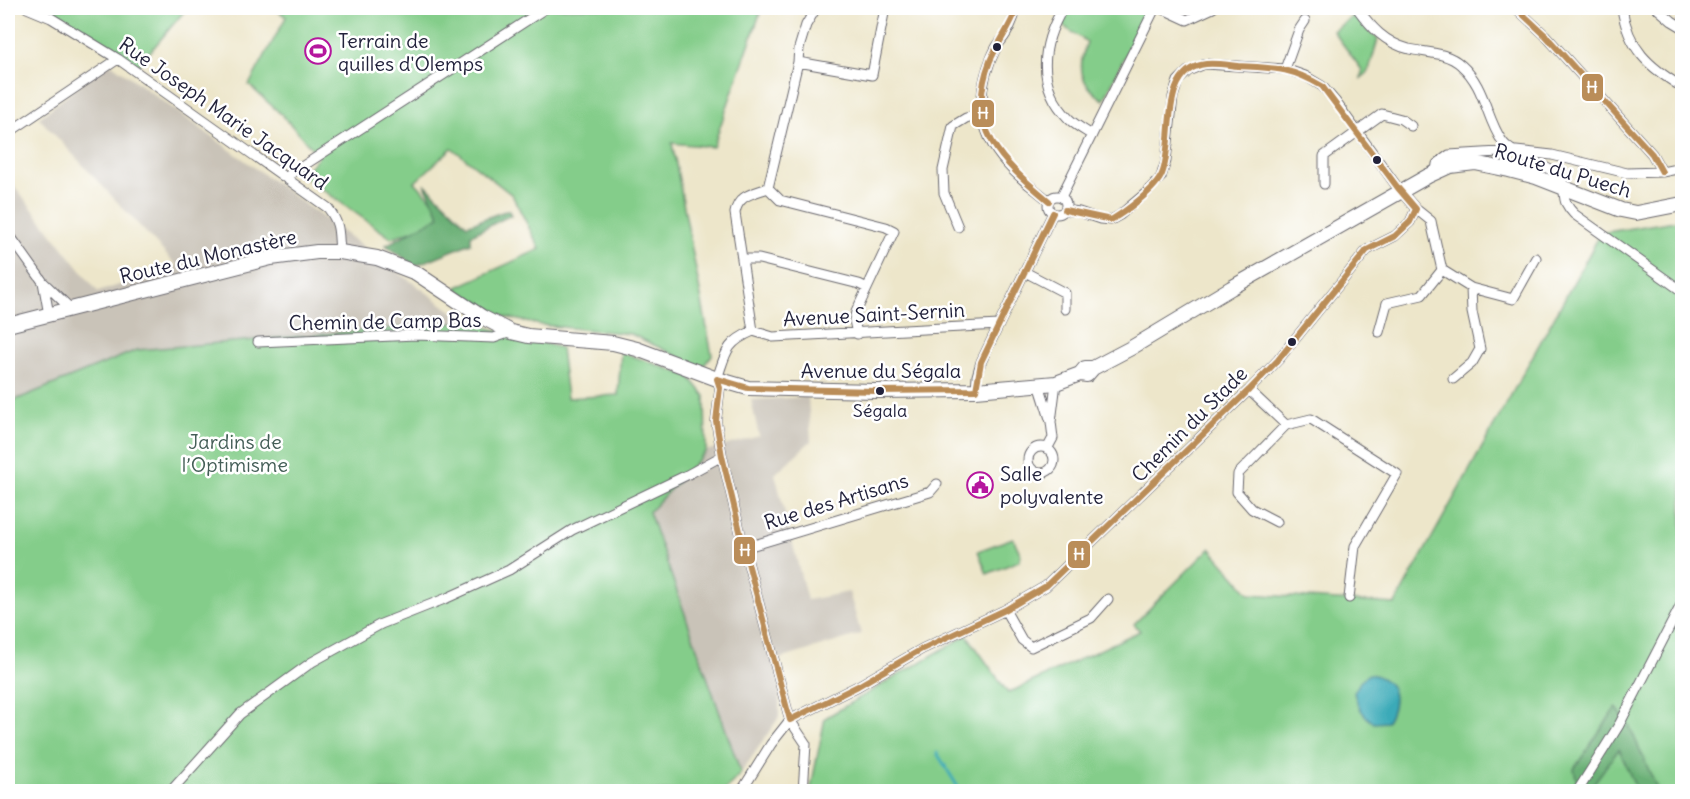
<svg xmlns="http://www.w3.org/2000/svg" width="1690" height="799" viewBox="0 0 1690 799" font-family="Delius,sans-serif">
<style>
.industrial{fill:#c9c3b8}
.green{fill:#84cd8a;stroke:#537862;stroke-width:1.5}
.forest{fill:#6bb076;stroke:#466958;stroke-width:1.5}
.water{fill:#3aaab8;stroke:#2e667a;stroke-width:1.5}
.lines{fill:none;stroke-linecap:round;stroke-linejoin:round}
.stream{stroke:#3aaab8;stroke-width:3}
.street-casing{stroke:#69676d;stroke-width:11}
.secondary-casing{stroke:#69676d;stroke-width:16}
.street{stroke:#fff;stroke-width:9}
.secondary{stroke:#fff;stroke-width:14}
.bus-1-casing{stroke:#fff;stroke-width:10}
.bus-1{stroke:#ba8d59;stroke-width:6}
.bus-dot{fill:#22223b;stroke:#fff;stroke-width:2}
.labels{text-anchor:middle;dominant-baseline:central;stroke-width:5;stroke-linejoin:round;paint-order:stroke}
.bus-label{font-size:18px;fill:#22223b;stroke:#fff}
.poi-label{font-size:20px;fill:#22223b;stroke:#fff;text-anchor:start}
.street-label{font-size:20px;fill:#22223b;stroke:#fff}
.park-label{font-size:20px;fill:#445e57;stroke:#fff}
.line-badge{stroke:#fff;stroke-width:2}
.badge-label{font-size:16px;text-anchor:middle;font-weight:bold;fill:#fff}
</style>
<rect width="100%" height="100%" fill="#fff"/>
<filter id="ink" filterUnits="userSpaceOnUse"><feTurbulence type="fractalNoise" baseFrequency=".0167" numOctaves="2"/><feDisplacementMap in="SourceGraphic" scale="12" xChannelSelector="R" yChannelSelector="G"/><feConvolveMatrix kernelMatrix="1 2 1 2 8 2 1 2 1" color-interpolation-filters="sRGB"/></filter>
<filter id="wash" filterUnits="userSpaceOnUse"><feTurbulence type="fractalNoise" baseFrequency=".008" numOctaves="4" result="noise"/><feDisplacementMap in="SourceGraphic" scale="24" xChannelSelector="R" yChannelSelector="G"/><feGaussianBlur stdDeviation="1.35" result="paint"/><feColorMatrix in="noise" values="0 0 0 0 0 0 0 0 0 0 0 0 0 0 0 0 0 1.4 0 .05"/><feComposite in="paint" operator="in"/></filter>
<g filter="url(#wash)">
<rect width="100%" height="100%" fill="#ede6ca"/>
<!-- industrial -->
<path class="industrial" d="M 109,62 L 467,322 L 137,350 L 8,403 L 8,178 L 98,292 L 177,266 L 39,118 Z
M 808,397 L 811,441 L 775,474 L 807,600 L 849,592 L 861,634 L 780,659 L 779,717 L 741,773 L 649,512 L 706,451 L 759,436 L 751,400 Z"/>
<!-- green -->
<path class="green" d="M 44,8 L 187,8 L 139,65 Z
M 274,8 L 762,8 L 713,147 L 672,143 L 712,355 L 702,368 L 631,334 L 541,325 L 505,317 L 455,288 L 540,249 L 512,195 L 452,148 L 415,182 L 449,218 L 391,238 L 302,175 L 319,156 L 282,115 L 249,85 L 286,17 Z
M 1070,8 L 1148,8 L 1104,100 C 1079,84 1077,67 1087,42 L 1060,24 Z
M 1355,15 L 1364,27 L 1378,39 L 1369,70 L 1361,79 L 1362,70 L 1333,31 Z
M 1682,220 L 1682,791 L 810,792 L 825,718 L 967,635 L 1008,693 L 1140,631 L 1134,624 L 1210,548 L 1250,594 L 1395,604 L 1601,233 Z
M 467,322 L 561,348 L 567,398 L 618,395 L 621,352 L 689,376 L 705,396 L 706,451 L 649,512 L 741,773 L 724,791 L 8,792 L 8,403 L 137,350 Z
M 1013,538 L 1021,555 L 1019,561 L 987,574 L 978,551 Z"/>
<!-- forest -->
<path class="forest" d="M 424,183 L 467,225 L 508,210 L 511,215 L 471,235 L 471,243 L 415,266 L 386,245 L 440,216 Z
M 1616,707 L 1629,725 L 1658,791 L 1637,791 L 1619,749 L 1588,791 L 1579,791 L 1574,769 Z"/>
<!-- water -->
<path class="water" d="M 1369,674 C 1397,679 1399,700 1387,722 L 1374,723 C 1362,715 1358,706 1354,693 L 1361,680 Z"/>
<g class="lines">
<!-- stream -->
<path class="stream" d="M 937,753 L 961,792"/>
</g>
</g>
<g filter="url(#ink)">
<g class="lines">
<!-- street casing -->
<g class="street-casing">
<path id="street" d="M 27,8 L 51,18 L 118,59 L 328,208 C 341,225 338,232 340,252
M 970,8 L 974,9 L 975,8
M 1017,8 C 1014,17 1010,29 1004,37 C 1001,41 998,44 996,48 C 976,88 975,130 1007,164 C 1019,178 1035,189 1049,201
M 1063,8 C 1041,45 1036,86 1069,119 C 1075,125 1084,130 1092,135
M 1161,8 L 1187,20 L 1213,8
M 1357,8 C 1371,27 1385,43 1409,49 C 1427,53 1447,52 1461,65 C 1485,86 1486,118 1502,141 C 1511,155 1544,164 1557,174 C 1567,182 1562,194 1566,203 C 1568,207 1571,211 1574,214 L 1682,291
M 1516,8 L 1545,35 L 1652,154 L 1662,172
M 1622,8 C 1628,49 1649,67 1682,87
M 1657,8 L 1672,21 L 1682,27
M 798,62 L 872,75 L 885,8
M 1285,69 L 1299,30 L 1305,21
M 8,133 L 118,59
M 1436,172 L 1437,164 L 1449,155 L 1516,151 L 1552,155 L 1627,173 L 1662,172 L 1682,168
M 286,177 L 546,8
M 1324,184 L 1324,156 L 1382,114 L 1401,119 L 1411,126
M 768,188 L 780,200 L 886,227 L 894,231 L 856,312 L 854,320 L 857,334
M1048 205a9 9 0 1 1 18 0a9 9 0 1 1-18 0Z
M 1061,197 L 1155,8
M 958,227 L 944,193 L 943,170 L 953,126 L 966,118 L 981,114
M 8,233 L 43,282 L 71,309
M 742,259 L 759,259 L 859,284 L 867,288
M 1442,270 L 1471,288 L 1472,312 L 1480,349 L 1472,363 L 1453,379
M 1025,272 L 1065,293 L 1065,309
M 43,282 L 49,315
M 1471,288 L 1513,299 L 1536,258
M 753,331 L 773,337 L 999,325
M 1379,332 L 1387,303 L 1422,295 L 1442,270 L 1432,226 L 1431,221 L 1416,209
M 258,342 L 416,335 L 494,338 L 511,332
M 1039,384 L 1051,422 L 1056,383
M 976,390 L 977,376 L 981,362 L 1053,213
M 1249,390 L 1286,425 L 1311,419 L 1397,474 L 1355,546 L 1349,598
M1028 460a13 13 0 1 1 26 0a13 13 0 1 1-26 0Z
M 1047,449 L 1053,438 L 1051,422
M 1277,522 L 1252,509 L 1237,492 L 1238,474 L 1286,425
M 744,548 L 930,492 L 937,484
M 1005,610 L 1022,640 L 1031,647 L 1091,618 L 1108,599
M 170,792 L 240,714 L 312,662 L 381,624 L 447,598 L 509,570 L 572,530 L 687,475 L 722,456
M 741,792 L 771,744 L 790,720 L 858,686 L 922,649 L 1005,610 L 1046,586 L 1249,390 L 1278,360 L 1367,250 L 1395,236 L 1410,222 L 1416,209 L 1398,188 L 1335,101 L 1322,86 L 1305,76 L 1285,69 L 1205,64 L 1188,71 L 1178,81 L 1173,97 L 1166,161 L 1161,177 L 1146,193 L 1120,215 L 1111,220 L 1100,219 L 1079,212 L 1065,210
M 803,792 L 806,744 L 790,720 L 744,548 L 722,456 L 716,421 L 720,388 L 717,379 C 726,353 725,343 753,331 L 735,213 C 738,195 752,194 768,188 L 798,62 L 799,48 L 806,25 L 816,8
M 1577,792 L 1619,725 L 1682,603"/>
</g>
<!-- secondary casing -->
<g class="secondary-casing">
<path id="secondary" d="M 8,325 L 271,258 L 317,252 L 340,252 L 377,258 L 416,273 L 482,317 L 511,332 L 528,336 L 613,343 L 637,349 L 717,379 L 748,388 L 875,391 L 976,390 L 1056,383 L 1080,374
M 1093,368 L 1087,375 L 1080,374 L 1085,368 L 1093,368 L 1131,348 L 1231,288 L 1428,176 L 1450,166 L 1475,163 L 1509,170 L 1536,177 L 1621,210 L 1636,213 L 1682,204"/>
</g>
<!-- street -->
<use href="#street" class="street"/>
<!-- secondary -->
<use href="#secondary" class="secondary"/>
<!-- bus-1 casing -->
<g class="bus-1-casing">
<path id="bus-1" d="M 1017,8 C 1010,28 998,42 990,61 C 964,128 1002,162 1049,201
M 1516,8 L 1545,35 L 1652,154 L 1662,172
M 717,379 L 748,388 L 875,391 L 976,390 L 981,362 L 1053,213
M 717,379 L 720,388 L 716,421 L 722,456 L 744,548 L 790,720
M 790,720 L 858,686 L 922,649 L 1005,610 L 1046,586 L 1249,390 L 1278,360 L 1367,250 L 1395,236 L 1410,222 L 1416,209 L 1398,188 L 1322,86 C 1290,67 1274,68 1238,66 C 1228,65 1217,63 1206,64 C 1158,69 1175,142 1162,174 C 1156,189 1125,212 1111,220 L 1065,210"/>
</g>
<!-- bus-1 -->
<use href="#bus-1" class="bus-1"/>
</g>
</g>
<!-- icons -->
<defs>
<g id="stadium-ring" transform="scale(1.35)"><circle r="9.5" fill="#fff" stroke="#b5179e" stroke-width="1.5"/><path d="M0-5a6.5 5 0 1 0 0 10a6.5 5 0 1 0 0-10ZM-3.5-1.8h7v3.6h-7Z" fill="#b5179e"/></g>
<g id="civic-ring" transform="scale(1.35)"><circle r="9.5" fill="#fff" stroke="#b5179e" stroke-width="1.5"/><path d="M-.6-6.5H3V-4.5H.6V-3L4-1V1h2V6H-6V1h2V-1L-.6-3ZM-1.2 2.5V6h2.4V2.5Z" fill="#b5179e"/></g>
</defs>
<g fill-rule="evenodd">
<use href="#stadium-ring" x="318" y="51"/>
<use href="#civic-ring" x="980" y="485"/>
</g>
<!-- markers -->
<g class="bus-dot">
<circle cx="997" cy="47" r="5"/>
<circle cx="1377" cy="160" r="5"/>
<circle cx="1292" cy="342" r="5"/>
<circle cx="880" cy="391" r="5"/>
</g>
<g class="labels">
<!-- bus labels -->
<g class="bus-label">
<text x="880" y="410">Ségala</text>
</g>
<!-- poi labels -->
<g class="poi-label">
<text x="338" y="40">Terrain de<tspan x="338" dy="23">quilles d'Olemps</tspan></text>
<text x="1000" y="473">Salle<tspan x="1000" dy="23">polyvalente</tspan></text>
</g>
<!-- street labels -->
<g class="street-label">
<text transform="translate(224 113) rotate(35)">Rue Joseph Marie Jacquard</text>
<text transform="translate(1563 170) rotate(17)">Route du Puech</text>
<text transform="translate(208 256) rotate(-13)">Route du Monastère</text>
<text transform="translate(874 314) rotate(-3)">Avenue Saint-Sernin</text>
<text transform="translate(385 321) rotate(-1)">Chemin de Camp Bas</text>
<text x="881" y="370">Avenue du Ségala</text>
<text transform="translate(1189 424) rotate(-45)">Chemin du Stade</text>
<text transform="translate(836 501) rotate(-17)">Rue des Artisans</text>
</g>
<!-- park labels -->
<g class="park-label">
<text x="235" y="441">Jardins de<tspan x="235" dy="23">l’Optimisme</tspan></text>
</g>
</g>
<g class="line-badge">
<rect x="1581" y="73" width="23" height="29" rx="6" fill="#ba8d59"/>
<rect x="971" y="99" width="24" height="29" rx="6" fill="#ba8d59"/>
<rect x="733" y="536" width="23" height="29" rx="6" fill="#ba8d59"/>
<rect x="1067" y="540" width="24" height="29" rx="6" fill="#ba8d59"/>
</g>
<g class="badge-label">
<text x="1592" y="93">H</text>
<text x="983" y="119">H</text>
<text x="745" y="556">H</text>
<text x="1079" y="560">H</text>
</g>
<!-- margin -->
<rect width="1690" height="799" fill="none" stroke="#fff" stroke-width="30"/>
</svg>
